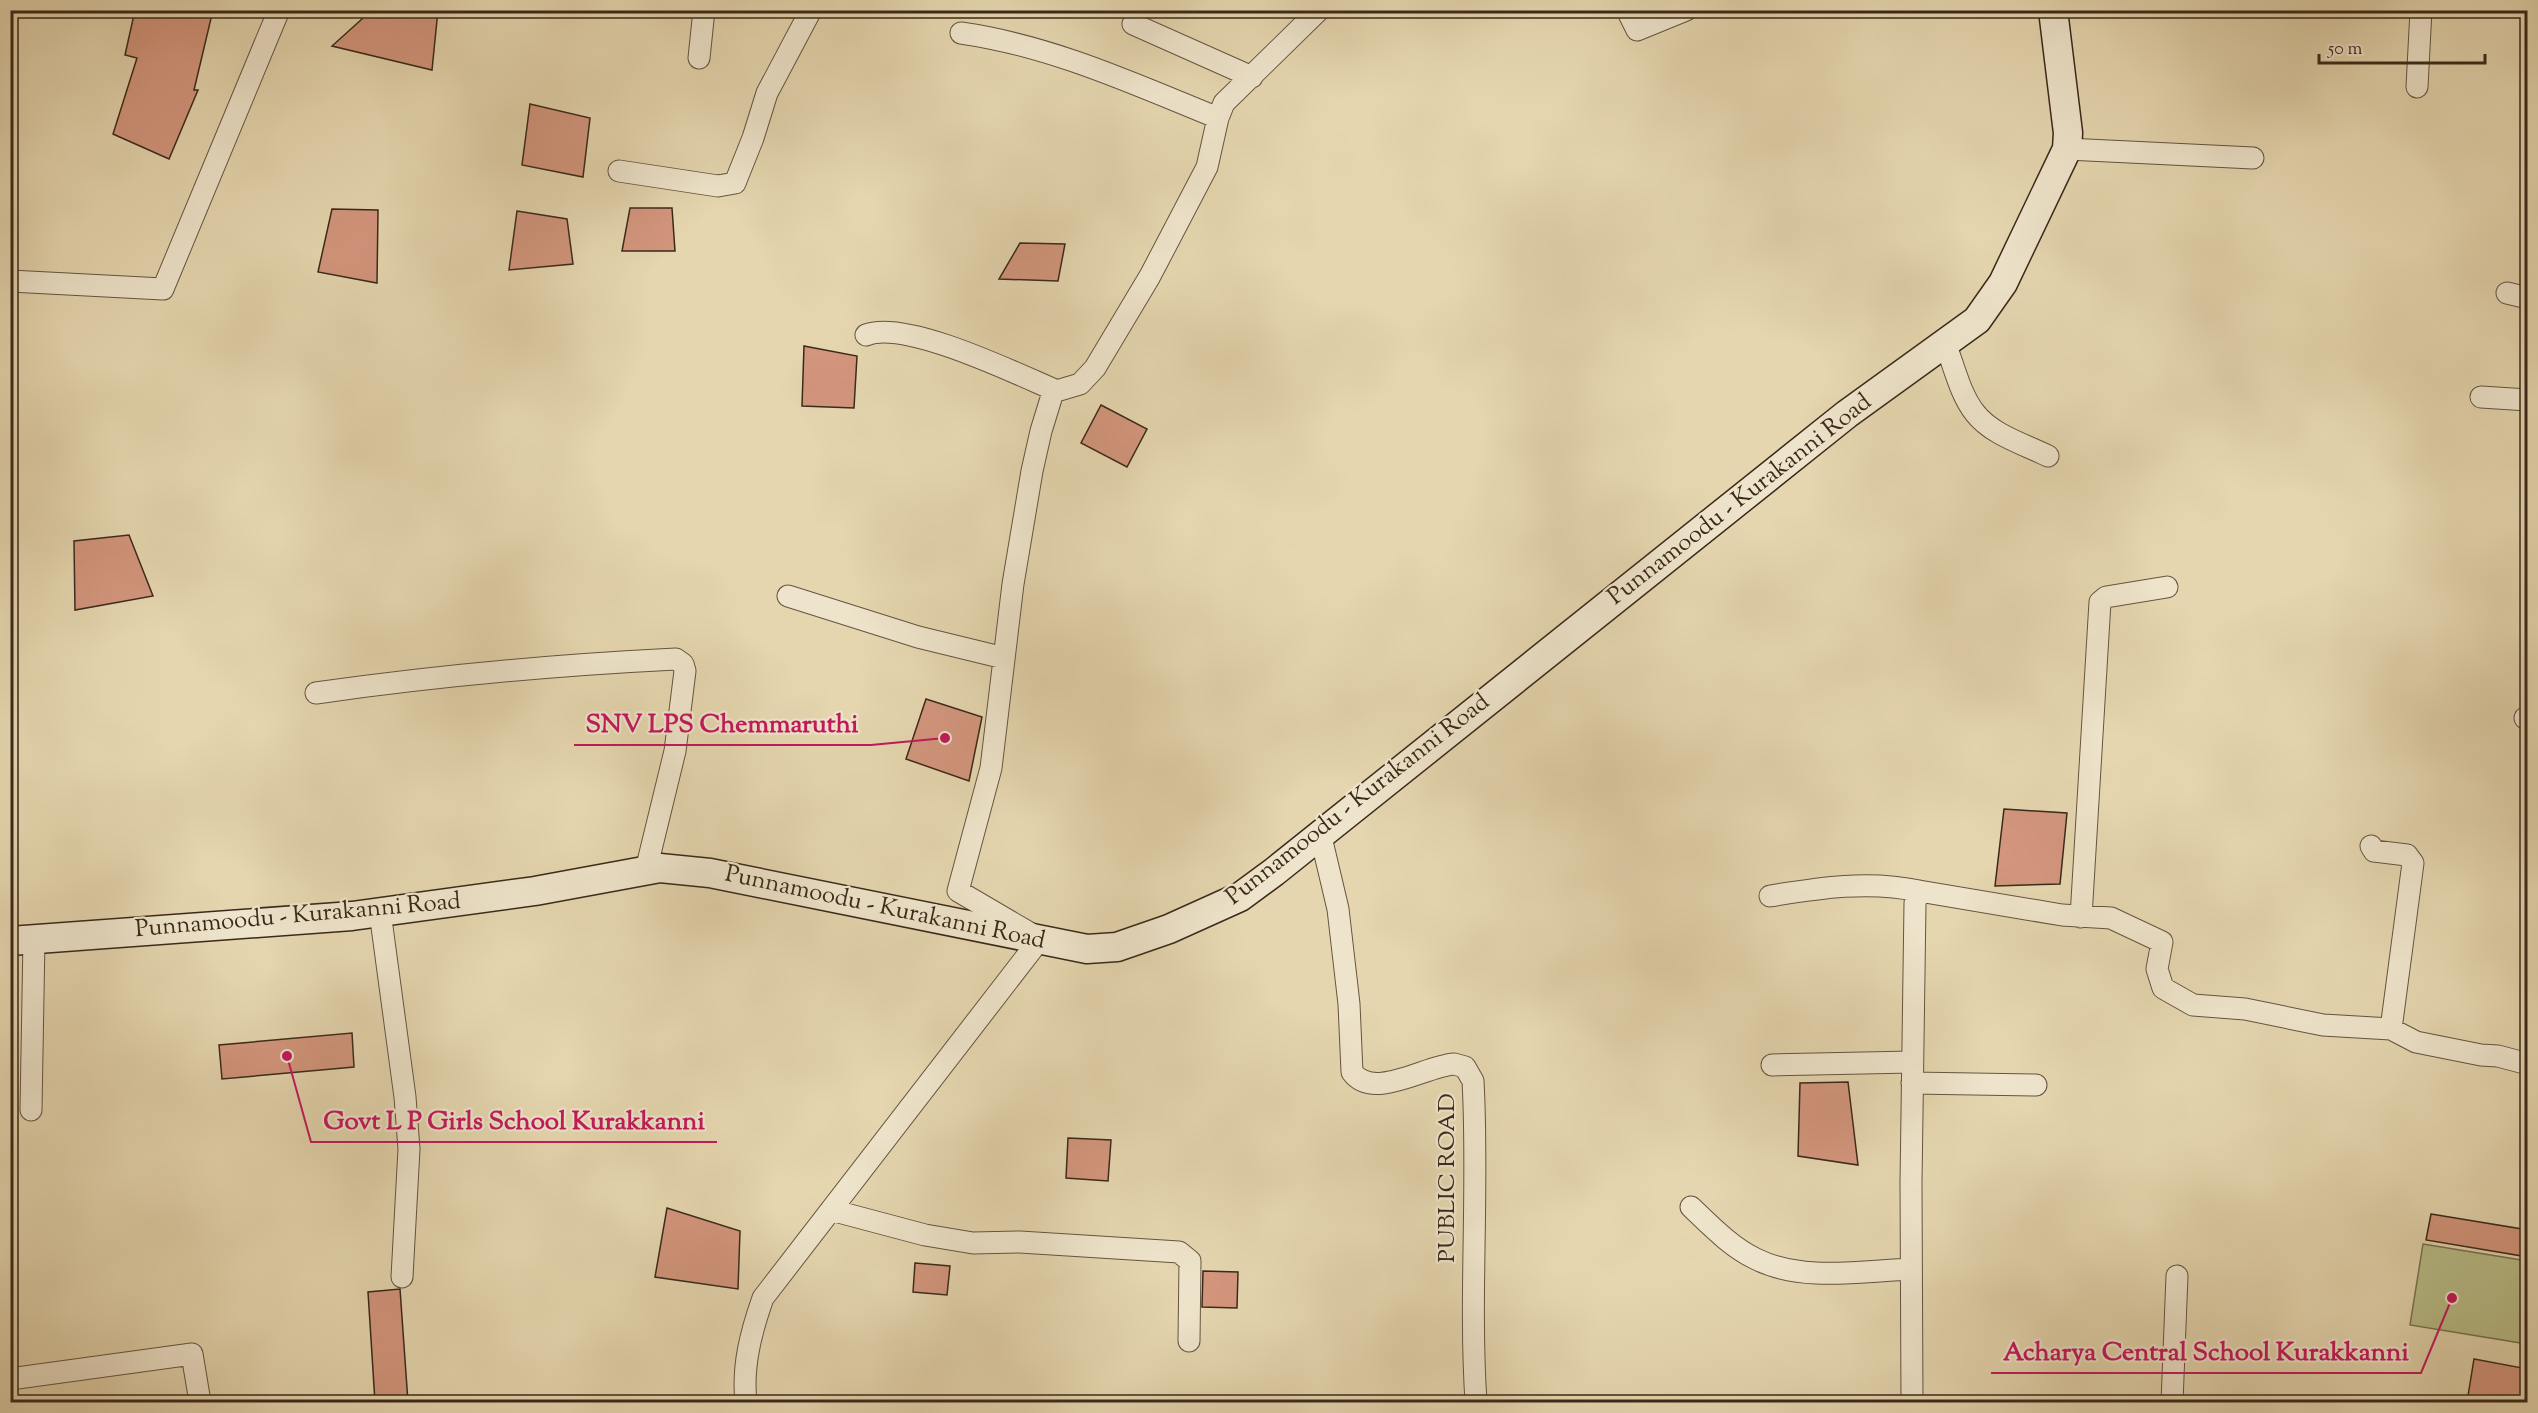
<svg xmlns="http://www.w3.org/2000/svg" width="2538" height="1413" viewBox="0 0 2538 1413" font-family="'Sorts Mill Goudy',serif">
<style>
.green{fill:#b8bd88;stroke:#797352;stroke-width:1.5}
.building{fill:#d3967d;stroke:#3a291b;stroke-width:1.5}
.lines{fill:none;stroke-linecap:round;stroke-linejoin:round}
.street-casing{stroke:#655440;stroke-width:23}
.secondary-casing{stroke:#3a291b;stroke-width:31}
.street{stroke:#eee4cb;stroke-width:21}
.secondary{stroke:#eee4cb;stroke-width:28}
.labels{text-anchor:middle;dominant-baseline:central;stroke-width:4.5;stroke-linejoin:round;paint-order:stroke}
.street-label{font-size:24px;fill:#3a291b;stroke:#eee4cb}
.leader{fill:none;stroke:#c2185b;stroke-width:2}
.callout-dot{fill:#c2185b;stroke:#eee4cb;stroke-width:2}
.callout-label{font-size:26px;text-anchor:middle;font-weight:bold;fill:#c2185b;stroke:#eee4cb;stroke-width:4.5;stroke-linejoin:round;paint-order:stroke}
</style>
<rect width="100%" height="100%" fill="#e5d6af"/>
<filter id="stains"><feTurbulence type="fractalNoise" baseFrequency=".00333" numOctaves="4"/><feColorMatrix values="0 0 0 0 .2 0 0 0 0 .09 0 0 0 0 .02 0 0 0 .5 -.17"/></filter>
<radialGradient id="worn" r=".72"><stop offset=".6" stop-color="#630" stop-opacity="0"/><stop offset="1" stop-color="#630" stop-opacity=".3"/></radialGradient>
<!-- green -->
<path class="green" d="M 2423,1244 L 2527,1261 L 2527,1344 L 2410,1325 Z"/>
<!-- building -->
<path class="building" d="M 135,10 L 213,10 L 194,90 L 198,90 L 169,159 L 113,134 L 137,58 L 125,55 Z
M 372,10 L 438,10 L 432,70 L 332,46 Z
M 530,104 L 590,118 L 583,177 L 522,165 Z
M 630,208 L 672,208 L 675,251 L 622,251 Z
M 332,209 L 378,210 L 377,283 L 318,272 Z
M 517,211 L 567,219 L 573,264 L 509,270 Z
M 1020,243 L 1065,244 L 1058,281 L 999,279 Z
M 804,346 L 857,356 L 854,408 L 802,406 Z
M 1101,405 L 1147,429 L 1127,467 L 1081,443 Z
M 129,535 L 153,596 L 75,610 L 74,541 Z
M 926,699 L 982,717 L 969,781 L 906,759 Z
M 2004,809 L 2067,813 L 2060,884 L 1995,886 Z
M 352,1033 L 354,1067 L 222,1079 L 219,1045 Z
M 1848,1082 L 1858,1165 L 1798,1156 L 1800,1083 Z
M 1068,1138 L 1111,1140 L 1108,1181 L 1066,1178 Z
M 667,1208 L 740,1231 L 738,1289 L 655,1277 Z
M 2431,1214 L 2528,1230 L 2528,1257 L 2426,1240 Z
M 915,1263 L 950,1266 L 947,1295 L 913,1292 Z
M 1203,1271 L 1238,1272 L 1237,1308 L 1202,1307 Z
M 400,1289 L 408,1402 L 375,1402 L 368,1292 Z
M 2474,1359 L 2528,1369 L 2528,1402 L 2467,1402 Z"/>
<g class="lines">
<!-- street casing -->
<g class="street-casing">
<path id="street" d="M 1627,10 L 1637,30 L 1686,10
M 1133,24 L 1252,77
M 961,33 C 1052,46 1134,84 1218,118
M 699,58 L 704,10
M 2417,87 L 2421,10
M 2067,149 L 2253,158
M 619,171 L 718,186 L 735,183 L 753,138 L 767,93 L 811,10
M 10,281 L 163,289 L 279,10
M 2507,293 L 2528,298
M 866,335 C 905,319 1017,374 1057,391
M 1945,343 C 1954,366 1960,394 1975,413 C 1992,435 2024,444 2048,456
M 2481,397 L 2528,400
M 788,596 L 918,637 L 1004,658
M 316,693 C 436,676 555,665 676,659 L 683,664 L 685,671 L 675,751 L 646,870
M 2525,718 L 2528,718
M 1320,833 L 1338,909 L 1349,1004 L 1352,1072 C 1373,1101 1425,1066 1454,1064 L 1465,1067 L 1473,1081 C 1479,1188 1469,1295 1476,1402
M 2371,846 L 2374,851 L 2407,855 L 2413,863 L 2391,1029
M 1770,896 C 1819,888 1869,880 1919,891
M 380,912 L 405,1097 L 409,1149 L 402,1277
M 2081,917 L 2100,602 L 2106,597 L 2167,587
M 1772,1065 L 1912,1062
M 1912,1083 L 2036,1085
M 31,1110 L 34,939
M 1691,1207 C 1711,1226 1731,1247 1756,1259 C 1802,1282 1861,1271 1911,1269
M 831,1210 L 925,1235 L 973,1243 L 1020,1242 L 1179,1252 L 1190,1261 L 1189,1341
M 10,1379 L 192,1354 L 200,1402
M 746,1402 C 742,1366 751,1332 763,1298 L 1040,939 L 958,891 L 991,768 L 1013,584 L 1032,471 L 1041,431 L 1053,392 L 1080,384 L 1095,368 L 1150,276 L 1207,167 L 1218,118 L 1224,103 L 1319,10
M 1912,1402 L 1911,1183 L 1915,903 L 1919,891 L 2062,915 L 2111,918 L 2162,942 L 2157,969 L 2163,988 L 2193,1005 L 2245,1009 L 2323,1025 L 2391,1029 L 2416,1042 L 2481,1055 L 2498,1056 L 2528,1064
M 2172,1402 L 2177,1276"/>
</g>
<!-- secondary casing -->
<g class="secondary-casing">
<path id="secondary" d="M 10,941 L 352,916 L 535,891 L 660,868 L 710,873 L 1087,949 L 1117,947 L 1169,929 L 1240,897 L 1274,872 L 1847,414 L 1977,320 L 2003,283 L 2067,149 L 2068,133 L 2053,10"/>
</g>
<!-- street -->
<use href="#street" class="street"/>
<!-- secondary -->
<use href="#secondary" class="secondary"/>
</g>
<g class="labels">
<!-- street labels -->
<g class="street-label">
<text transform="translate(1740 500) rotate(-38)">Punnamoodu - Kurakanni Road</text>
<text transform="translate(1358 800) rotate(-38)">Punnamoodu - Kurakanni Road</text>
<text transform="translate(885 908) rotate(12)">Punnamoodu - Kurakanni Road</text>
<text transform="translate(298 916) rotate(-5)">Punnamoodu - Kurakanni Road</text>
<text transform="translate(1448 1178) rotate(-90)">PUBLIC ROAD</text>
</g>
</g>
<!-- callouts -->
<path class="leader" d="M945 738L871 745H574M287 1056L311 1142H717M2452 1298L2421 1373H1991"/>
<g class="callout-dot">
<circle cx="945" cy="738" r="6"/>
<circle cx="287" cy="1056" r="6"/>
<circle cx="2452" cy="1298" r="6"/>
</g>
<g class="callout-label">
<text x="722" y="732">SNV LPS Chemmaruthi</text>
<text x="514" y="1129">Govt L P Girls School Kurakkanni</text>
<text x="2206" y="1360">Acharya Central School Kurakkanni</text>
</g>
<!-- margin -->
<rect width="2538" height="1413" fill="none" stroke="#e5d6af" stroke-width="36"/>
<rect x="12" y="12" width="2514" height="1389" fill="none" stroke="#3a291b" stroke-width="3"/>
<rect x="18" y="18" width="2502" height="1377" fill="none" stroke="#3a291b" stroke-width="1.5"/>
<!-- scale -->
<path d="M2319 54v9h166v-9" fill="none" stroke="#3a291b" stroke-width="3"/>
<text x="2328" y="54" font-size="18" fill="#3a291b" stroke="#eee4cb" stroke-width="4.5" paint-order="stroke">50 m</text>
<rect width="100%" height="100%" filter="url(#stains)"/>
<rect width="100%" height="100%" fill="url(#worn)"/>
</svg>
